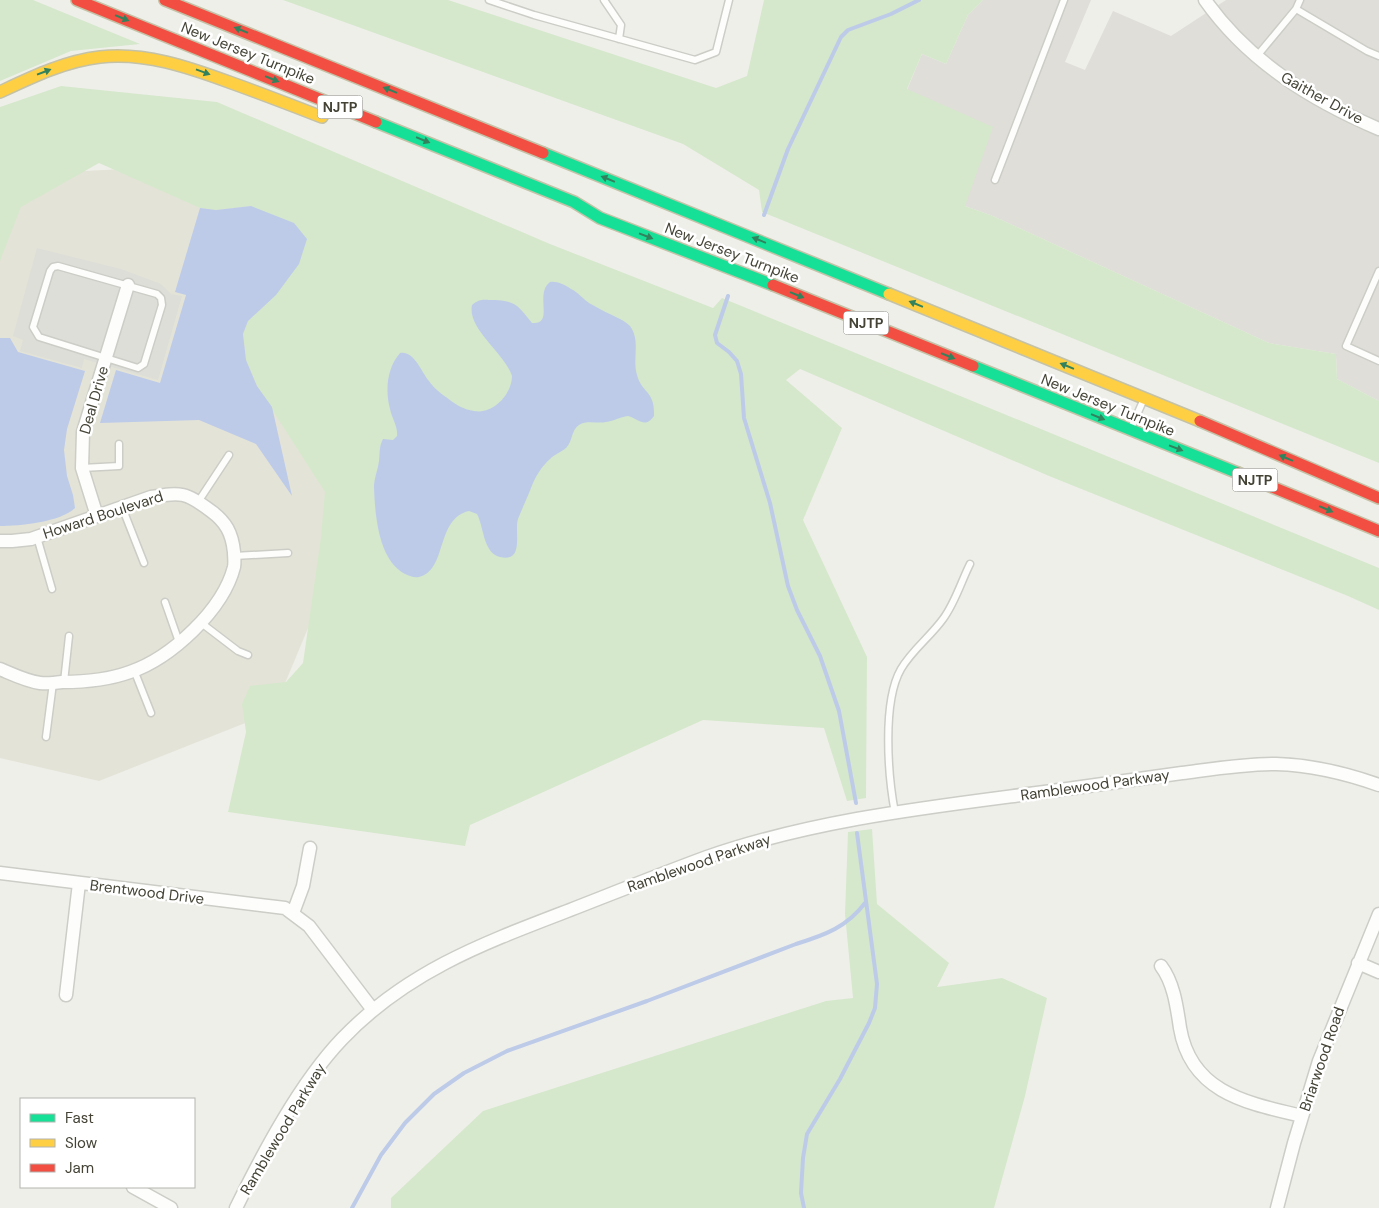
<svg xmlns="http://www.w3.org/2000/svg" width="1379" height="1208" viewBox="0 0 1379 1208" font-family="'DM Sans',sans-serif">
<style>
.residential{fill:#e3e3d7}
.industrial{fill:#dfded8}
.green{fill:#d5e8cc}
.parking{fill:#deded9}
.water{fill:#bdcbe9}
.lines{fill:none;stroke-linecap:round;stroke-linejoin:round}
.stream{stroke:#bdcbe9;stroke-width:4}
.lane-casing{stroke:#cdcdc7;stroke-width:9}
.street-casing{stroke:#cdcdc7;stroke-width:15}
.fast-casing{stroke:#c4c2a7;stroke-width:14}
.slow-casing{stroke:#c4c2a7;stroke-width:14}
.jam-casing{stroke:#c4c2a7;stroke-width:14}
.lane{stroke:#fdfdfc;stroke-width:6}
.street{stroke:#fdfdfc;stroke-width:12}
.fast{stroke:#16e098;stroke-width:11}
.slow{stroke:#ffcf43;stroke-width:11}
.jam{stroke:#f24e42;stroke-width:11}
.oneway{fill:#32825d}
.labels{text-anchor:middle;dominant-baseline:central;stroke-width:5;stroke-linejoin:round;paint-order:stroke}
.shield{fill:#fff;stroke:#7c7b72;stroke-width:1}
.shield-label{font-size:14px;font-weight:bold;fill:#444336}
.street-label{font-size:15px;fill:#444336;stroke:#fff}
</style>
<rect width="100%" height="100%" fill="#efefea"/>
<!-- residential -->
<path class="residential" d="M 200,165 L 322,222 L 339,554 L 273,712 L 99,781 L 0,758 L 0,238 L 27,174 Z"/>
<!-- industrial -->
<path class="industrial" d="M 983,0 L 1091,0 L 1065,62 L 1085,70 L 1113,11 L 1171,36 L 1226,0 L 1379,0 L 1379,401 L 1337,379 L 1336,354 L 1269,343 L 993,216 L 965,206 L 907,90 L 922,54 L 946,64 L 968,15 Z"/>
<!-- green -->
<path class="green" d="M 0,0 L 33,0 L 140,44 L 71,51 L 0,81 Z
M 283,0 L 448,0 L 716,88 L 747,76 L 764,0 L 983,0 L 968,15 L 946,64 L 922,54 L 907,89 L 993,127 L 965,206 L 993,216 L 1269,343 L 1336,354 L 1337,379 L 1379,401 L 1379,463 L 762,212 L 759,190 L 683,144 Z
M 61,86 L 217,102 L 550,244 L 713,308 L 722,298 L 1379,568 L 1379,610 L 1348,596 L 1049,476 L 800,369 L 786,380 L 842,428 L 803,520 L 867,657 L 866,798 L 847,801 L 824,728 L 703,720 L 470,825 L 465,846 L 228,812 L 246,732 L 242,704 L 250,686 L 286,682 L 303,663 L 321,537 L 325,492 L 257,386 L 246,360 L 243,334 L 248,321 L 276,295 L 251,206 L 216,210 L 200,208 L 99,163 L 21,207 L 0,261 L 0,107 Z
M 872,829 L 877,904 L 949,963 L 937,987 L 1002,978 L 1047,998 L 1025,1096 L 994,1208 L 391,1208 L 391,1198 L 483,1111 L 826,1001 L 853,998 L 845,914 L 848,832 Z"/>
<!-- parking -->
<path class="parking" d="M 37,248 L 121,269 L 161,284 L 171,294 L 182,296 L 158,380 L 84,359 L 82,368 L 20,351 L 23,340 L 13,336 Z"/>
<!-- water -->
<path class="water" d="M 251,206 L 294,223 L 307,239 L 299,264 L 276,295 L 248,321 L 243,334 L 246,360 L 257,386 L 272,407 L 292,496 L 256,444 L 199,420 L 100,423 L 116,370 L 160,383 L 186,295 L 175,292 L 200,208 L 216,210 Z
M 550,282 C 557,281 565,285 571,289 C 578,292 583,299 589,303 C 599,309 610,314 620,319 C 624,321 627,323 630,326 C 641,341 632,358 637,375 C 642,394 655,390 654,416 C 645,429 639,419 628,416 C 620,417 614,421 606,422 C 597,424 587,420 579,425 C 571,430 573,441 566,448 C 561,452 555,454 550,459 C 542,466 535,477 531,488 C 527,498 522,509 518,519 C 514,531 525,563 500,557 C 483,553 484,527 477,514 L 469,511 C 435,519 448,570 419,577 C 414,578 410,576 405,574 C 378,560 375,514 374,487 C 374,478 378,470 379,461 C 380,453 379,446 383,439 L 393,440 L 397,436 C 398,426 392,419 390,409 C 385,390 387,368 400,353 C 414,350 422,373 429,381 C 433,387 440,393 446,397 C 453,403 464,410 474,411 C 493,415 512,394 512,376 C 505,353 467,329 472,305 C 480,298 484,300 494,300 C 517,301 518,306 532,323 C 555,325 534,294 550,282 Z
M 0,338 L 10,338 L 18,352 L 85,371 L 67,429 L 64,450 L 67,476 L 73,495 L 75,508 C 61,522 19,526 0,526 Z"/>
<g class="lines">
<!-- stream -->
<path class="stream" d="M 764,215 L 788,149 L 841,37 L 848,30 L 891,14 L 919,0
M 728,296 L 715,335 L 717,343 L 729,352 L 737,361 L 741,374 L 744,418 L 770,503 L 788,586 L 797,610 L 820,656 L 839,711 L 856,803
M 352,1208 L 381,1155 L 405,1123 L 434,1094 L 464,1073 L 507,1051 L 647,1001 L 796,944 C 825,935 847,927 865,903
M 804,1208 L 801,1193 L 803,1158 L 807,1134 L 840,1079 L 869,1023 L 875,1008 L 877,984 L 857,833"/>
<!-- lane casing -->
<g class="lane-casing">
<path id="lane" d="M 489,0 L 534,15 L 695,60 L 716,52 L 729,0
M 604,0 L 621,25 L 619,39
M 1296,9 L 1367,51 L 1379,56
M 1257,56 L 1296,9 L 1300,0
M 995,180 L 1064,0
M 58,266 L 157,294 L 161,298 L 162,305 L 144,364 L 138,368 L 39,337 L 33,327 L 50,271 L 53,267 Z
M 1379,271 L 1346,346 L 1379,361
M 1132,426 L 1143,401
M 82,468 L 119,466 L 119,444
M 198,502 L 229,455
M 122,507 L 144,563
M 37,537 L 52,589
M 234,556 L 288,553
M 165,602 L 179,642
M 200,622 L 238,651 L 248,655
M 134,670 L 151,713
M 64,682 L 69,636
M 46,737 L 53,683
M 895,813 C 888,776 882,702 901,669 C 912,650 930,637 943,619 C 955,603 961,582 970,564"/>
</g>
<!-- street casing -->
<g class="street-casing">
<path id="street" d="M 1205,0 C 1248,61 1311,100 1379,129
M 97,516 L 82,468 L 83,432 L 128,285
M 0,541 L 12,541 L 31,539 L 151,497 C 181,492 186,492 211,511 C 226,522 232,533 234,552 C 234,557 235,562 234,567 C 223,610 171,658 130,672 C 108,680 85,682 62,682 C 55,683 47,684 40,683 C 26,681 12,674 0,669
M 0,873 L 285,908 L 309,926 L 373,1010
M 293,913 L 303,886 L 310,848
M 1358,963 L 1379,972
M 1161,966 C 1174,983 1177,1008 1180,1028 C 1191,1093 1247,1103 1302,1116
M 66,995 L 79,883
M 133,1187 L 171,1208
M 236,1208 C 263,1153 300,1083 342,1039 C 407,971 484,943 570,910 C 616,892 661,874 707,857 C 825,816 951,805 1074,788 C 1110,783 1146,778 1182,773 C 1213,769 1244,764 1276,764 C 1312,765 1345,773 1379,785
M 1277,1208 L 1294,1143 L 1319,1061 L 1379,914"/>
</g>
<!-- fast casing -->
<g class="fast-casing">
<path id="fast" d="M 376,122 L 574,202 L 600,218 L 773,285
M 543,153 L 889,294
M 973,366 L 1238,473"/>
</g>
<!-- slow casing -->
<g class="slow-casing">
<path id="slow" d="M 0,92 C 32,77 65,61 100,57 C 145,52 188,67 229,82 C 260,93 291,105 322,117
M 889,294 L 1200,421"/>
</g>
<!-- jam casing -->
<g class="jam-casing">
<path id="jam" d="M 77,0 L 376,122
M 165,0 L 543,153
M 773,285 L 973,366
M 1200,421 L 1379,498
M 1238,473 L 1379,531"/>
</g>
<!-- lane -->
<use href="#lane" class="lane"/>
<!-- street -->
<use href="#street" class="street"/>
<!-- fast -->
<use href="#fast" class="fast"/>
<!-- slow -->
<use href="#slow" class="slow"/>
<!-- jam -->
<use href="#jam" class="jam"/>
</g>
<!-- one-way arrows -->
<defs><path id="oneway-solid" d="M-6-.8H1V-3.2L6.5 0L1 3.2V.8H-6Z" transform="scale(1.25)"/></defs>
<g class="oneway">
<use href="#oneway-solid" transform="translate(122 18) rotate(22)"/>
<use href="#oneway-solid" transform="translate(241 30) rotate(-158)"/>
<use href="#oneway-solid" transform="translate(44 72) rotate(-21)"/>
<use href="#oneway-solid" transform="translate(203 72) rotate(20)"/>
<use href="#oneway-solid" transform="translate(272 79) rotate(22)"/>
<use href="#oneway-solid" transform="translate(390 90) rotate(-158)"/>
<use href="#oneway-solid" transform="translate(423 140) rotate(22)"/>
<use href="#oneway-solid" transform="translate(608 179) rotate(-158)"/>
<use href="#oneway-solid" transform="translate(646 236) rotate(21)"/>
<use href="#oneway-solid" transform="translate(759 240) rotate(-158)"/>
<use href="#oneway-solid" transform="translate(797 295) rotate(22)"/>
<use href="#oneway-solid" transform="translate(916 304) rotate(-158)"/>
<use href="#oneway-solid" transform="translate(948 356) rotate(22)"/>
<use href="#oneway-solid" transform="translate(1067 366) rotate(-158)"/>
<use href="#oneway-solid" transform="translate(1098 417) rotate(22)"/>
<use href="#oneway-solid" transform="translate(1176 448) rotate(21)"/>
<use href="#oneway-solid" transform="translate(1286 458) rotate(-157)"/>
<use href="#oneway-solid" transform="translate(1326 509) rotate(23)"/>
</g>
<g class="labels">
<!-- shield labels -->
<g class="shield">
<rect x="317.5" y="95.5" width="45" height="23" rx="4"/>
<rect x="843.5" y="311.5" width="45" height="23" rx="4"/>
<rect x="1232.5" y="468.5" width="45" height="23" rx="4"/>
</g>
<g class="shield-label">
<text x="340" y="107">NJTP</text>
<text x="866" y="323">NJTP</text>
<text x="1255" y="480">NJTP</text>
</g>
<!-- street labels -->
<g class="street-label">
<text transform="translate(248 53) rotate(22)">New Jersey Turnpike</text>
<text transform="translate(1322 98) rotate(29)">Gaither Drive</text>
<text transform="translate(732 253) rotate(21)">New Jersey Turnpike</text>
<text transform="translate(94 400) rotate(-74)">Deal Drive</text>
<text transform="translate(1108 405) rotate(22)">New Jersey Turnpike</text>
<text transform="translate(103 515) rotate(-18)">Howard Boulevard</text>
<text transform="translate(1095 785) rotate(-8)">Ramblewood Parkway</text>
<text transform="translate(699 863) rotate(-19)">Ramblewood Parkway</text>
<text transform="translate(147 892) rotate(7)">Brentwood Drive</text>
<text transform="translate(1322 1059) rotate(-71)">Briarwood Road</text>
<text transform="translate(283 1129) rotate(-59)">Ramblewood Parkway</text>
</g>
</g>
<!-- legend -->
<rect x="20" y="1098" width="175" height="90" fill="#ffffff" stroke="#b4b4af"/>
<rect x="30" y="1114" width="25" height="8" fill="#16e098" stroke="#b4b4af"/>
<text x="65" y="1123" font-size="15" fill="#444336">Fast</text>
<rect x="30" y="1139" width="25" height="8" fill="#ffcf43" stroke="#b4b4af"/>
<text x="65" y="1148" font-size="15" fill="#444336">Slow</text>
<rect x="30" y="1164" width="25" height="8" fill="#f24e42" stroke="#b4b4af"/>
<text x="65" y="1173" font-size="15" fill="#444336">Jam</text>
</svg>
